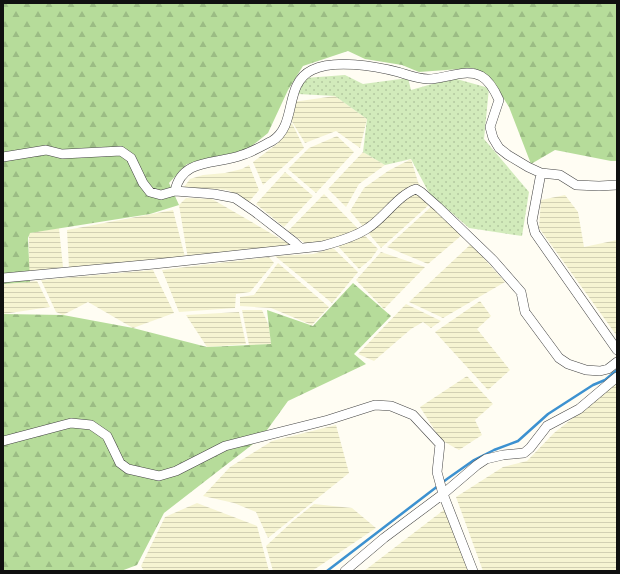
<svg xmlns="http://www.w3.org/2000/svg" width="620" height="574" viewBox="0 0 620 574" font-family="'Roboto Serif',serif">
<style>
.farmland{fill:url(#farmland-rules)}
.grass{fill:url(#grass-dots)}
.forest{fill:url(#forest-firs)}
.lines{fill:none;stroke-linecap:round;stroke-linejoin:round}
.stream{stroke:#3c91d0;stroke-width:2.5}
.street-casing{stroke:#434343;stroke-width:10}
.street{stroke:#fff;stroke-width:9}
</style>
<defs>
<pattern id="farmland-rules" width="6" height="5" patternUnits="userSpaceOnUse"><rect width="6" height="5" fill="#f6f4d2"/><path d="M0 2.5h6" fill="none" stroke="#d2d0b3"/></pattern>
<pattern id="grass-dots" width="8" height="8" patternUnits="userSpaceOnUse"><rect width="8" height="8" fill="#d2ebbb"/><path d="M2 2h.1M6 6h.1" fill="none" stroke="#b3c8a0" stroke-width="1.8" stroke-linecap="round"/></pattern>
<pattern id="forest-firs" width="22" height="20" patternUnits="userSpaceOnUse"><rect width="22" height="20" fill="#b6dc9a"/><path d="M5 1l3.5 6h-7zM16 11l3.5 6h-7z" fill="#9bbc84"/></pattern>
</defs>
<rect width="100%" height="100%" fill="#fffdf3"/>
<!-- farmland -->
<path class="farmland" d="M 335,96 L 367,119 L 360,148 L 336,131 L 305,143 L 291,120 L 293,102 Z
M 292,123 L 304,148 L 263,185 L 253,162 L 277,144 Z
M 337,136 L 354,152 L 316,193 L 288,169 L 309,148 Z
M 363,152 L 385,165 L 359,184 L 346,207 L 328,189 Z
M 411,159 L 418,182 L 431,203 L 381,248 L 350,211 L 364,188 L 388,171 Z
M 249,165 L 259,190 L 248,203 L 228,190 L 184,187 L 190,179 L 203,175 L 225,173 L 242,169 Z
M 285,172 L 313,196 L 284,227 L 256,204 Z
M 324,194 L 378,249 L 371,259 L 359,269 L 336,244 L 306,244 L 288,231 Z
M 565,195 L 578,212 L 584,247 L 617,240 L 617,336 L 539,228 L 541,200 Z
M 186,198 L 212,199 L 291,245 L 188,259 L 179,205 Z
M 433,205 L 462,235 L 428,264 L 387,247 Z
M 173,210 L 185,257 L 69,268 L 67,230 Z
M 59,228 L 63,267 L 29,272 L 29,233 Z
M 471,244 L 505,282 L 443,318 L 409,302 Z
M 333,248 L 358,272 L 332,303 L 275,256 L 313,254 Z
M 381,252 L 425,267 L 384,309 L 356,280 Z
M 269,257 L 274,263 L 250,292 L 236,294 L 235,308 L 179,312 L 162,270 Z
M 278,263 L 329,307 L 312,325 L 271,308 L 240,306 L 240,297 L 254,295 Z
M 153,270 L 174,313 L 133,328 L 88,302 L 63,315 L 56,312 L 41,280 Z
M 37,281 L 50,307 L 3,314 L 3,284 Z
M 480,301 L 491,316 L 477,329 L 510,370 L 488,390 L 435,332 Z
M 406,304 L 441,321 L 431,328 L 423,322 L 411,329 L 374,361 L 358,354 Z
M 242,310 L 262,310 L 269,326 L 271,344 L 249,345 Z
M 239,312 L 246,344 L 207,347 L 186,315 Z
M 467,376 L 493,404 L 475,420 L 482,435 L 459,450 L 441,440 L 420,407 Z
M 617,383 L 617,571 L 483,571 L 456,497 L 503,467 L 527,461 L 554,433 Z
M 336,425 L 349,473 L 268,538 L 256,512 L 234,503 L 203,496 L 230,467 L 272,441 Z
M 197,503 L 257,526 L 269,571 L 144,571 L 141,566 L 165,517 Z
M 314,504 L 352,508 L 376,528 L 312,571 L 273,571 L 266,546 L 294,520 Z
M 445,509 L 468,571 L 364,571 Z"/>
<!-- grass -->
<path class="grass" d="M 345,75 L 363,84 L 408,78 L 411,90 L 453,78 L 489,88 L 484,139 L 529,192 L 522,236 L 469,228 L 429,193 L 411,159 L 385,165 L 363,152 L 367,119 L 335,96 L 298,94 L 305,78 Z"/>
<!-- forest -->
<path class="forest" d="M 3,3 L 617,3 L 617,161 L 611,161 L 555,150 L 531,164 L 509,107 L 492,80 L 473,68 L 419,72 L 402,65 L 365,59 L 348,51 L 303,66 L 288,90 L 268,133 L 248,149 L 234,155 L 187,164 L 169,183 L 179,205 L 150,214 L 30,233 L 28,238 L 30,282 L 3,284 Z
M 353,283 L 391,316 L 354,354 L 366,364 L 288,401 L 262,437 L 164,513 L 137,565 L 121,571 L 3,571 L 3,314 L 63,315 L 133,328 L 207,347 L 271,344 L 267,310 L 313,326 Z"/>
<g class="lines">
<!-- stream -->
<path class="stream" d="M 327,571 L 447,479 L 474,460 L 494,450 L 518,441 L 548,414 L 593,385 L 605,380 L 617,370"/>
<!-- street casing -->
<g class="street-casing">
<path id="street" d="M 3,157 L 46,150 L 62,154 L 121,151 L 131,158 L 143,183 L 150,192 L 161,195 L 175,191 L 214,194 L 235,198 L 254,211 L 294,242 L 300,248
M 541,173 L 532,221 L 535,233 L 617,350
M 175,191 C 182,157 217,165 242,155 C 252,152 262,146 272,141 C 298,125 283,84 312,70 C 334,59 375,66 398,72 C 408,75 417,79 428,79 C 446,79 464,68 481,76 C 490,81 495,91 499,100 L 490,127 L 493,138 L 499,148 L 508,155 L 528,167 L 541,173 L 560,175 L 576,185 L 599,186 L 617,185
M 3,278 L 154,264 L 322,246 C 337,242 355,237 368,228 C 384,218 398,195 416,189 L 421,192 L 438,207 L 493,260 L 521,292 L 525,312 L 559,358 L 568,364 L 586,370 L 600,371 L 608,369 L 617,362
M 3,441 L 71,423 L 91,425 L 107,436 L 120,463 L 128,469 L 159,476 L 176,471 L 225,446 L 328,420 L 375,405 L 391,406 L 413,415 L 440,444 L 437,472 L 443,494 L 473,571
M 345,571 L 384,538 L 443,494 L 477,465 L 486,459 L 503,455 L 524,453 L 530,448 L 547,426 L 579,409 L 617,377"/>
</g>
<!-- street -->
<use href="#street" class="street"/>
</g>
<!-- border -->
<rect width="620" height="574" fill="none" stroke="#101010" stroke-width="8"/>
</svg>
